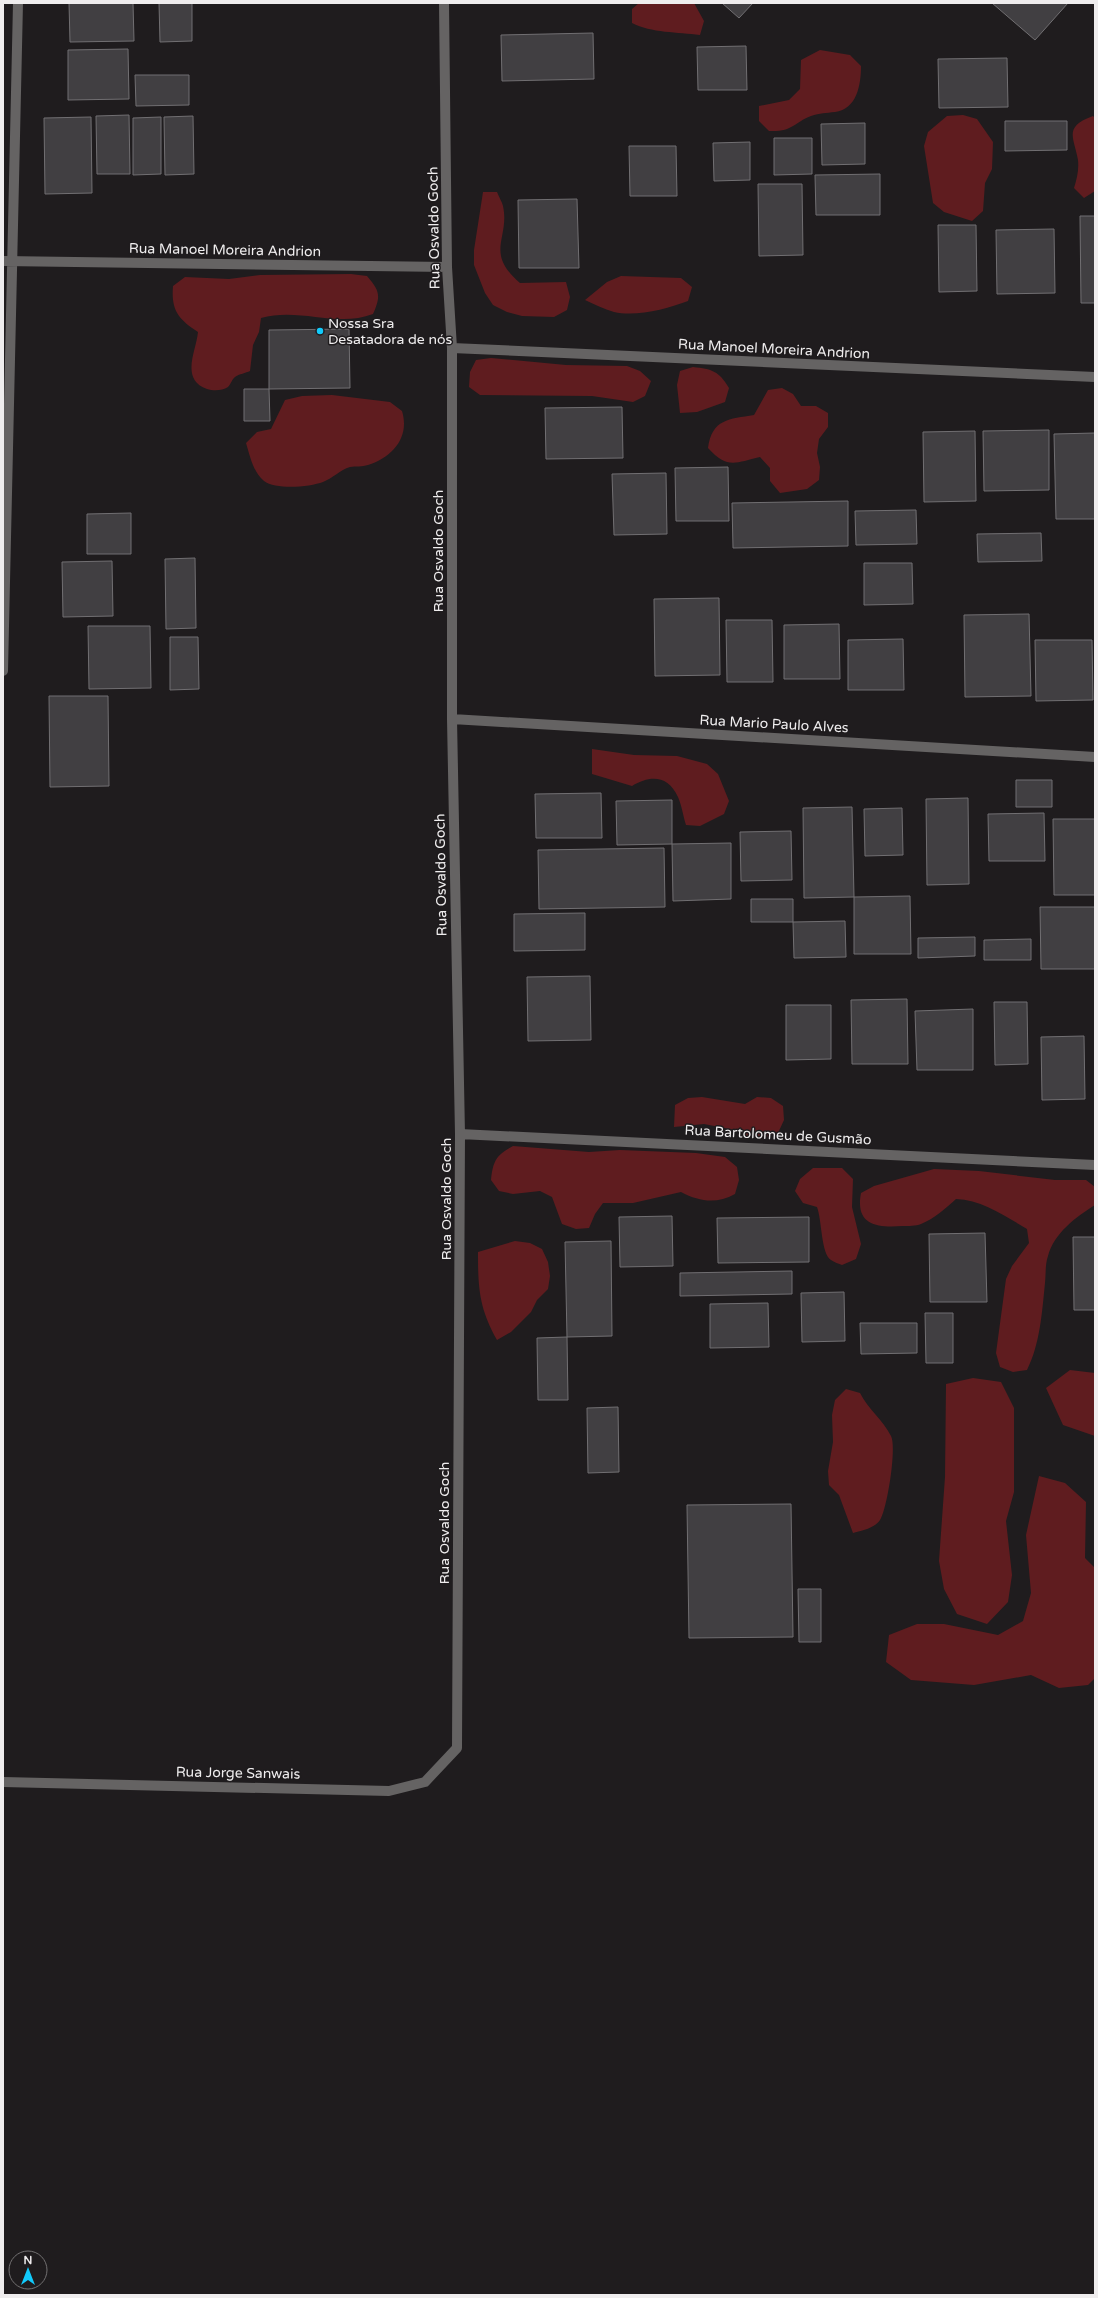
<svg xmlns="http://www.w3.org/2000/svg" width="1098" height="2298" viewBox="0 0 1098 2298" font-family="'Varela Round',sans-serif">
<style>
.green{fill:#5f1c1f}
.building{fill:#413f42;stroke:#716f72}
.lines{fill:none;stroke-linecap:round;stroke-linejoin:round}
.minor{stroke:#656363;stroke-width:10}
.poi-dot{fill:#12cafb;stroke:#1f1c1e;stroke-width:1.5}
.labels{text-anchor:middle;dominant-baseline:central;stroke-width:3;stroke-linejoin:round;paint-order:stroke}
.street-label{font-size:14px;fill:#efedee;stroke:#1f1c1e}
.poi-label{font-size:14px;fill:#efedee;stroke:#1f1c1e;text-anchor:start}
</style>
<rect width="100%" height="100%" fill="#1f1c1e"/>
<!-- green -->
<path class="green" d="M 639,3 L 694,3 L 704,21 L 700,35 C 678,32 651,33 632,23 L 632,9 Z
M 820,50 L 850,55 L 861,66 C 861,85 857,109 835,112 C 826,113 820,113 811,116 C 793,123 793,132 769,131 L 759,121 L 759,106 L 789,100 L 800,89 L 801,60 Z
M 963,115 L 977,119 L 993,142 L 992,169 L 985,183 L 983,211 L 972,221 L 944,212 L 933,203 L 924,146 L 928,132 L 947,116 Z
M 1093,116 L 1095,118 L 1095,191 L 1084,198 L 1074,188 C 1077,178 1079,170 1078,160 C 1074,137 1063,127 1093,116 Z
M 483,192 L 497,192 C 499,197 502,202 503,206 C 510,239 484,252 520,283 L 566,282 L 570,297 L 567,310 L 554,317 L 522,316 L 507,312 L 493,305 L 485,293 L 474,265 L 474,250 Z
M 351,274 L 367,276 C 380,291 381,296 373,314 C 337,328 299,307 261,318 L 259,332 L 253,345 L 250,371 C 246,373 239,374 235,377 C 232,379 231,384 228,387 C 222,391 213,391 207,389 C 180,379 196,352 198,332 C 178,319 171,310 173,286 L 185,277 L 229,279 L 260,275 Z
M 621,276 L 681,278 L 692,287 L 688,301 C 667,309 636,317 614,312 C 604,309 594,304 585,300 L 607,282 Z
M 491,358 L 566,365 L 627,366 L 640,371 L 651,381 L 645,396 L 633,402 L 592,396 L 480,395 L 469,387 L 470,372 L 476,360 Z
M 693,367 C 712,369 719,371 729,388 L 725,402 L 697,412 L 680,413 L 677,385 L 680,371 Z
M 782,388 L 793,394 L 801,406 L 816,406 L 828,413 L 828,427 L 819,439 L 817,453 L 820,467 L 819,480 L 807,489 L 780,493 L 770,481 L 770,468 L 760,457 C 735,463 727,469 708,448 C 712,419 729,419 754,415 L 768,390 Z
M 332,395 L 390,402 L 402,411 C 410,437 393,457 368,465 C 362,467 356,466 350,467 C 340,470 333,478 323,482 C 310,487 276,490 264,481 C 253,472 250,456 246,443 L 257,432 L 271,429 L 285,400 L 302,396 Z
M 592,749 L 634,755 L 677,756 L 707,764 L 718,774 L 729,801 L 724,814 L 700,826 L 686,825 C 683,816 682,806 678,797 C 668,775 650,775 632,786 L 592,774 Z
M 702,1097 L 745,1104 L 757,1097 L 771,1098 L 783,1106 L 784,1120 L 778,1133 L 763,1138 L 749,1137 L 735,1130 L 704,1124 L 674,1127 L 675,1105 L 688,1098 Z
M 513,1146 L 589,1152 L 620,1150 L 696,1153 L 725,1157 L 737,1167 L 739,1180 L 735,1194 C 717,1204 700,1202 681,1192 L 633,1203 L 603,1203 L 595,1214 L 589,1228 L 576,1229 L 562,1224 L 552,1197 L 540,1191 L 513,1194 L 499,1191 L 491,1180 C 493,1161 496,1155 513,1146 Z
M 813,1168 L 842,1168 L 853,1179 L 852,1207 L 861,1244 L 856,1259 L 842,1265 C 839,1264 834,1262 831,1260 C 821,1254 822,1220 817,1207 L 803,1203 L 795,1191 L 800,1179 Z
M 934,1169 L 979,1171 L 1055,1180 L 1086,1180 L 1095,1187 L 1095,1205 C 1076,1217 1054,1233 1048,1256 C 1045,1264 1046,1275 1045,1283 C 1042,1313 1040,1344 1027,1370 L 1013,1372 L 1000,1367 L 996,1353 L 1006,1279 L 1012,1266 L 1029,1243 L 1027,1229 C 1005,1216 982,1200 956,1199 C 946,1208 934,1219 921,1224 C 916,1226 908,1226 903,1226 C 876,1228 855,1225 861,1193 L 874,1186 Z
M 515,1241 L 530,1243 L 542,1249 L 548,1262 L 550,1276 L 548,1289 L 537,1300 L 531,1312 L 511,1332 L 497,1340 C 479,1308 478,1288 478,1252 Z
M 1070,1370 L 1095,1373 L 1095,1436 L 1063,1425 L 1046,1388 Z
M 973,1378 L 1001,1382 L 1014,1408 L 1014,1492 L 1006,1521 L 1012,1575 L 1008,1602 L 987,1624 L 957,1614 L 944,1589 L 939,1561 L 945,1477 L 946,1384 Z
M 846,1389 L 860,1393 C 868,1409 883,1420 891,1436 C 897,1447 887,1510 880,1520 C 875,1528 861,1531 853,1533 L 839,1495 L 829,1485 L 828,1471 L 833,1442 L 832,1415 L 835,1400 Z
M 1039,1476 L 1065,1483 L 1086,1502 L 1085,1558 L 1095,1568 L 1095,1678 L 1088,1685 L 1059,1688 L 1031,1675 L 974,1685 L 911,1680 L 886,1662 L 889,1635 L 917,1624 L 944,1624 L 998,1635 L 1023,1621 L 1031,1593 L 1026,1535 Z"/>
<!-- building -->
<path class="building" d="M 69,3 L 133,3 L 134,41 L 70,42 Z
M 159,3 L 192,3 L 192,41 L 160,42 Z
M 722,3 L 753,3 L 739,18 Z
M 992,3 L 1068,3 L 1035,40 Z
M 593,33 L 594,79 L 502,81 L 501,35 Z
M 746,46 L 747,90 L 698,90 L 697,47 Z
M 128,49 L 129,99 L 68,100 L 68,50 Z
M 1007,58 L 1008,107 L 939,108 L 938,59 Z
M 135,75 L 189,75 L 189,105 L 136,106 Z
M 129,115 L 130,174 L 97,174 L 96,116 Z
M 193,116 L 194,174 L 165,175 L 164,117 Z
M 91,117 L 92,193 L 45,194 L 44,118 Z
M 161,117 L 161,174 L 133,175 L 133,118 Z
M 1005,121 L 1067,121 L 1067,150 L 1005,151 Z
M 865,123 L 865,164 L 822,165 L 821,124 Z
M 774,138 L 812,138 L 812,174 L 774,175 Z
M 750,142 L 750,180 L 714,181 L 713,143 Z
M 629,146 L 676,146 L 677,196 L 630,196 Z
M 880,174 L 880,215 L 816,215 L 815,175 Z
M 758,184 L 802,184 L 803,255 L 759,256 Z
M 577,199 L 579,268 L 519,268 L 518,200 Z
M 1080,216 L 1095,216 L 1095,303 L 1081,303 Z
M 938,225 L 976,225 L 977,291 L 939,292 Z
M 1054,229 L 1055,293 L 997,294 L 996,230 Z
M 349,329 L 350,388 L 269,389 L 269,330 Z
M 244,389 L 269,389 L 270,421 L 244,421 Z
M 622,407 L 623,458 L 546,459 L 545,408 Z
M 1049,430 L 1049,490 L 984,491 L 983,431 Z
M 975,431 L 976,501 L 924,502 L 923,432 Z
M 1095,433 L 1095,519 L 1056,519 L 1054,434 Z
M 728,467 L 729,521 L 676,521 L 675,468 Z
M 666,473 L 667,534 L 614,535 L 612,474 Z
M 848,501 L 848,546 L 733,548 L 732,503 Z
M 916,510 L 917,544 L 856,545 L 855,511 Z
M 131,513 L 131,554 L 87,554 L 87,514 Z
M 1041,533 L 1042,561 L 978,562 L 977,534 Z
M 195,558 L 196,628 L 166,629 L 165,559 Z
M 112,561 L 113,616 L 63,617 L 62,562 Z
M 864,563 L 912,563 L 913,604 L 864,605 Z
M 719,598 L 720,675 L 655,676 L 654,599 Z
M 1029,614 L 1031,696 L 965,697 L 964,615 Z
M 726,620 L 772,620 L 773,682 L 727,682 Z
M 839,624 L 840,679 L 784,679 L 784,625 Z
M 88,626 L 150,626 L 151,688 L 89,689 Z
M 170,637 L 198,637 L 199,689 L 170,690 Z
M 903,639 L 904,690 L 848,690 L 848,640 Z
M 1035,640 L 1092,640 L 1093,700 L 1036,701 Z
M 49,696 L 108,696 L 109,786 L 50,787 Z
M 1016,780 L 1052,780 L 1052,807 L 1016,807 Z
M 601,793 L 602,838 L 536,838 L 535,794 Z
M 968,798 L 969,884 L 927,885 L 926,799 Z
M 672,800 L 672,844 L 617,845 L 616,801 Z
M 852,807 L 854,897 L 804,898 L 803,808 Z
M 902,808 L 903,855 L 865,856 L 864,809 Z
M 1044,813 L 1045,861 L 989,861 L 988,814 Z
M 1053,819 L 1095,819 L 1095,895 L 1054,895 Z
M 791,831 L 792,880 L 741,881 L 740,832 Z
M 731,843 L 731,899 L 673,901 L 672,844 Z
M 664,848 L 665,907 L 539,909 L 538,850 Z
M 910,896 L 911,954 L 854,954 L 854,897 Z
M 751,899 L 793,899 L 793,922 L 751,922 Z
M 1040,907 L 1095,907 L 1095,969 L 1041,969 Z
M 585,913 L 585,950 L 514,951 L 514,914 Z
M 845,921 L 846,957 L 794,958 L 793,922 Z
M 975,937 L 975,956 L 918,958 L 918,938 Z
M 1031,939 L 1031,960 L 984,960 L 984,940 Z
M 590,976 L 591,1040 L 528,1041 L 527,977 Z
M 907,999 L 908,1064 L 852,1064 L 851,1000 Z
M 994,1002 L 1027,1002 L 1028,1064 L 995,1065 Z
M 786,1005 L 831,1005 L 831,1059 L 786,1060 Z
M 973,1009 L 973,1070 L 917,1070 L 915,1011 Z
M 1084,1036 L 1085,1099 L 1042,1100 L 1041,1037 Z
M 672,1216 L 673,1266 L 620,1267 L 619,1217 Z
M 809,1217 L 809,1262 L 718,1263 L 717,1218 Z
M 985,1233 L 987,1302 L 930,1302 L 929,1234 Z
M 1073,1237 L 1095,1237 L 1095,1310 L 1074,1310 Z
M 611,1241 L 612,1336 L 567,1337 L 565,1242 Z
M 792,1271 L 792,1294 L 680,1296 L 680,1273 Z
M 844,1292 L 845,1341 L 802,1342 L 801,1293 Z
M 768,1303 L 769,1347 L 710,1348 L 710,1304 Z
M 925,1313 L 953,1313 L 953,1363 L 926,1363 Z
M 860,1323 L 917,1323 L 917,1353 L 861,1354 Z
M 567,1337 L 568,1400 L 538,1400 L 537,1338 Z
M 618,1407 L 619,1472 L 588,1473 L 587,1408 Z
M 791,1504 L 793,1637 L 689,1638 L 687,1505 Z
M 798,1589 L 821,1589 L 821,1642 L 799,1642 Z"/>
<g class="lines">
<!-- minor -->
<path class="minor" d="M 3,261 L 447,267
M 452,348 L 1095,377
M 3,671 L 18,3
M 452,719 L 1095,757
M 460,1134 L 1095,1165
M 3,1782 L 389,1791 L 425,1782 L 457,1748 L 460,1134 L 452,719 L 452,348 L 447,267 L 444,3"/>
</g>
<!-- markers -->
<circle class="poi-dot" cx="320" cy="331" r="4"/>
<g class="labels">
<!-- street labels -->
<g class="street-label">
<text transform="translate(434 228) rotate(-91)">Rua Osvaldo Goch</text>
<text transform="translate(225 250) rotate(1)">Rua Manoel Moreira Andrion</text>
<text transform="translate(774 349) rotate(3)">Rua Manoel Moreira Andrion</text>
<text transform="translate(438 551) rotate(-90)">Rua Osvaldo Goch</text>
<text transform="translate(774 724) rotate(3)">Rua Mario Paulo Alves</text>
<text transform="translate(441 875) rotate(-91)">Rua Osvaldo Goch</text>
<text transform="translate(778 1135) rotate(3)">Rua Bartolomeu de Gusmão</text>
<text transform="translate(446 1199) rotate(-90)">Rua Osvaldo Goch</text>
<text transform="translate(444 1523) rotate(-90)">Rua Osvaldo Goch</text>
<text transform="translate(238 1773) rotate(1)">Rua Jorge Sanwais</text>
</g>
<!-- poi labels -->
<g class="poi-label">
<text x="328" y="323">Nossa Sra<tspan x="328" dy="16">Desatadora de nós</tspan></text>
</g>
</g>
<!-- border -->
<rect width="1098" height="2298" fill="none" stroke="#efedee" stroke-width="8"/>
<!-- north arrow -->
<g transform="translate(28 2270)"><circle r="19" fill="#1f1c1e" stroke="#727071"/>
<path d="M0-3L7 15L0 10L-7 15Z" fill="#12cafb"/>
<text y="-6" font-size="11" font-weight="bold" text-anchor="middle" fill="#efedee">N</text>
</g>
</svg>
